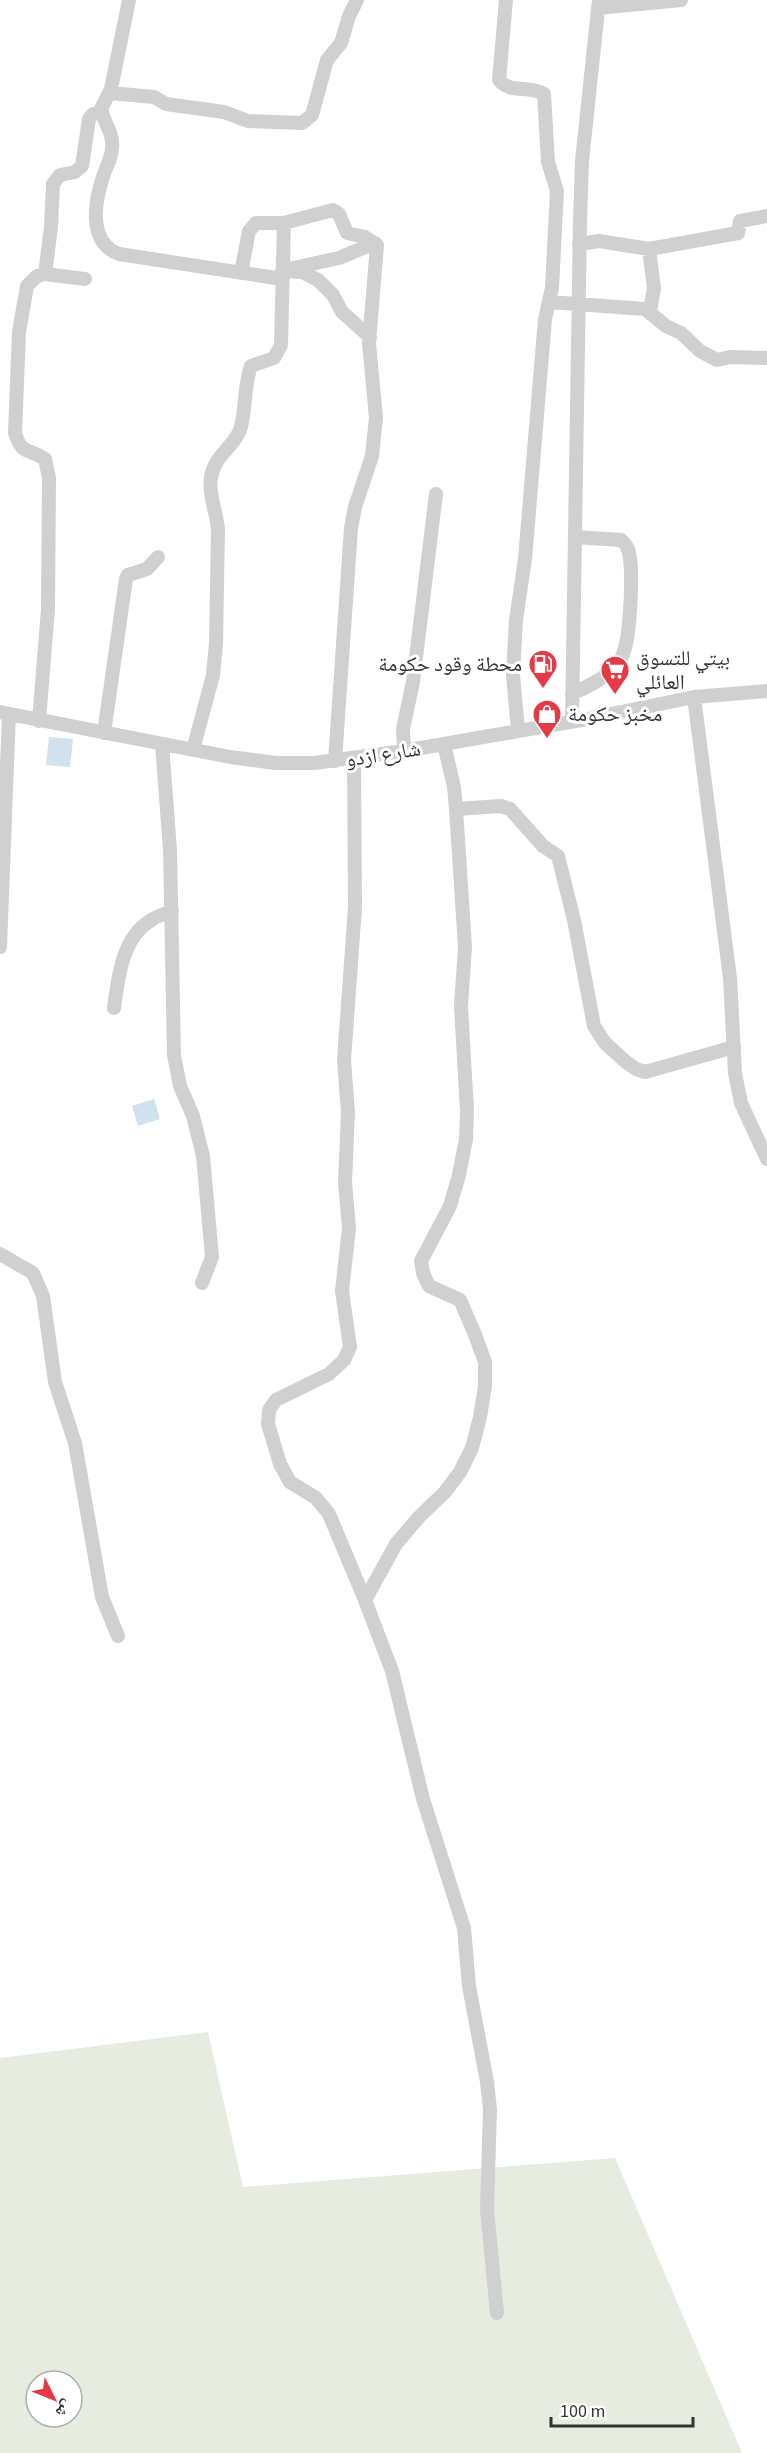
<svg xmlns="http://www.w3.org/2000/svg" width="767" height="2453" viewBox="0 0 767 2453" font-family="'Source Sans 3','Noto Naskh Arabic',sans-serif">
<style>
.green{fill:#e6ecdf;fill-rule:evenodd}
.water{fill:#cfe2ee}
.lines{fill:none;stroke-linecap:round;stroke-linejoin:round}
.minor{stroke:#d0d0d0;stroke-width:14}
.labels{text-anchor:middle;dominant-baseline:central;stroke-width:6;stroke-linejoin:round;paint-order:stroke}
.poi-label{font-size:21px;fill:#333;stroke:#fff;text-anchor:start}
.street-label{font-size:21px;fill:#333;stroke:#fff}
</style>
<rect width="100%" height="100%" fill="#fff"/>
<!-- green -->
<path class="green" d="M 208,2032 L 243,2187 L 615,2158 L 742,2453 L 0,2453 L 0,2058 ZM 36,2381 L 72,2381 L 72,2417 L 36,2417 Z"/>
<!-- water -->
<path class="water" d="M 49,737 L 73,739 L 70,767 L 46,765 Z
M 154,1099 L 160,1119 L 138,1126 L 132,1106 Z"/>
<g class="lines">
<!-- minor -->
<path class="minor" d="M 129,0 L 111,89 L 101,109 C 104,123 114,133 112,149 C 111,160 105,169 102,180 C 94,205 89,243 119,254 L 282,279
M 506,0 L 499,80 C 510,94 529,85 544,94 L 548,162 L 557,191 L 552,288 L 545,319 L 525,559 L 516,620 L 513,675 L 518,730
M 598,8 L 681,0
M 110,93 L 154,97 L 166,104 L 224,112 L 248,121 L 302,123 L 312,115 L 327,60 L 341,43 L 349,16 L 357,0
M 579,244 L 599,241 L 649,249 L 738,233 L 740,221 L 767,216
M 649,249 L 654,288 L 650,311
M 289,269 L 339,258 L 375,243
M 282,271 L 302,272 L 318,280 L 333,295 L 342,312 L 370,337
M 241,273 L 249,231 L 256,223 L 284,223 L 333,210 L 339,214 L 347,233 L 365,237 L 377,245 L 369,343 L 376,418 L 372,456 L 355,507 L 351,528 L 335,761
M 45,274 L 51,227 L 53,184 L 60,175 L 75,172 L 82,166 L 89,119 L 93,114 L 102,112
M 549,302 L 645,309 L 666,326 L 681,333 L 700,351 L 717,360 L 730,357 L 767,358
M 572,694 C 586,687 602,680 613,670 C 616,666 621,659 623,654 C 630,638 635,561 627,547 C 627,546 621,540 621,540 L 575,537
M 694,697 L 730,978 L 735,1073 L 741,1103 L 767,1159
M 0,712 L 230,757 L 276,763 L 314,763 L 404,751 L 587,719 L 694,697 L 767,691
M 39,721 L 48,609 L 49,478 L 45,459 C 29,448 22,456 15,433 L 19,332 L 27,286 L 37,276 L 45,274 L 85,279
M 572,721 L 580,221 L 582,161 L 599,0
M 104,733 L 126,579 L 128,575 L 147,569 L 158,557
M 162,744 L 170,850 L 174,1055 L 180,1086 L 193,1116 L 203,1156 L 212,1257 L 202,1283
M 193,750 L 213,675 L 216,644 L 218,529 C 216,507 204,487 215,465 C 222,451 237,442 241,427 C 246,407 244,385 251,366 L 274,358 L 281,345 L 284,223
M 404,751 L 403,729 L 413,682 L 436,494
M 354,759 L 355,907 L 344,1060 L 348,1113 L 345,1182 L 349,1228 L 342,1291 L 350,1347 L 344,1360 L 329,1374 L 276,1400 L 269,1410 L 268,1424 L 280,1464 L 290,1482 L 316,1498 L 329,1514 L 365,1600 L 392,1671 L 423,1799 L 464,1928 L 469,1986 L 487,2082 L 490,2109 L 487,2210 L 497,2313
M 456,809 L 501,806 L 510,809 L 543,846 L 558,856 L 574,920 L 594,1026 L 605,1043 L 626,1062 L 636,1069 L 645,1072 L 734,1047
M 0,947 L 9,714
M 114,1008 C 118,978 122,938 150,921 C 156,916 165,914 172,911
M 0,1254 L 33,1273 L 43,1296 L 55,1382 L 75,1443 L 102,1597 L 118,1636
M 365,1600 L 396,1544 L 419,1517 L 445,1492 L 460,1472 L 472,1448 L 480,1417 L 485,1386 L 485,1362 L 474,1332 L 460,1300 L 429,1286 L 423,1273 L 421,1261 L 450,1206 L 459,1175 L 466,1139 L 467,1111 L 461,1006 L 465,947 L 456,809 L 454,787 L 444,744"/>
</g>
<!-- icons -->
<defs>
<g id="fuel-pin" transform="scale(1.5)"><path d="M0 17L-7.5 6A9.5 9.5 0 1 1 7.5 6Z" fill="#e63946" stroke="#fff"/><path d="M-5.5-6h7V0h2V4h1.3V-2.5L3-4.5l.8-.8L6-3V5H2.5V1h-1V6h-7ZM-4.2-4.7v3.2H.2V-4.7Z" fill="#fff"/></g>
<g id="supermarket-pin" transform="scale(1.5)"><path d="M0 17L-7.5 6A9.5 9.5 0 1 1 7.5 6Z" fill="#e63946" stroke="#fff"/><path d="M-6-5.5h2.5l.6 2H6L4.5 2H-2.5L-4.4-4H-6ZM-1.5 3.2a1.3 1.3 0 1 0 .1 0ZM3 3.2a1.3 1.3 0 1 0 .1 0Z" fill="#fff"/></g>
<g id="shop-pin" transform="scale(1.5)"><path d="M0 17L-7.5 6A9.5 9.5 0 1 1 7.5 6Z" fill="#e63946" stroke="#fff"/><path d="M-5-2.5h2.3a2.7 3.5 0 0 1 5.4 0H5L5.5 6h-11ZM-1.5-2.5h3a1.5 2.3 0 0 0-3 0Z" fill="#fff"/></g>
</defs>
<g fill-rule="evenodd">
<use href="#fuel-pin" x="543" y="664"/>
<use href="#supermarket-pin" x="615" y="670"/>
<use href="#shop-pin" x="547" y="714"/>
</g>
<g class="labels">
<!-- poi labels -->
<g class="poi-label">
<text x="636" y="658">بيتي للتسوق<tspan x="636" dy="24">العائلي</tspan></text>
<text x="522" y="664" text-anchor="end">محطة وقود حكومة</text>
<text x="568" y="714">مخبز حكومة</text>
</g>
<!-- street labels -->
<g class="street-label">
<text transform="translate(383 754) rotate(-9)">شارع ازدو</text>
</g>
</g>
<!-- north arrow -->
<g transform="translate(54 2399) rotate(133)"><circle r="28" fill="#ffffff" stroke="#adadad" stroke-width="1.5"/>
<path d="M0-4.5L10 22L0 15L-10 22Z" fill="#e63946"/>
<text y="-9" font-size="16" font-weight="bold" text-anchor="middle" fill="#333333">ش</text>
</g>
<!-- scale -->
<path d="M551 2417v9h142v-9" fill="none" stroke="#333333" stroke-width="3"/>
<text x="560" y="2417" font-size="18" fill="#333333" stroke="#ffffff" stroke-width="4.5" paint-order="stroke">100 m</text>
</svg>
